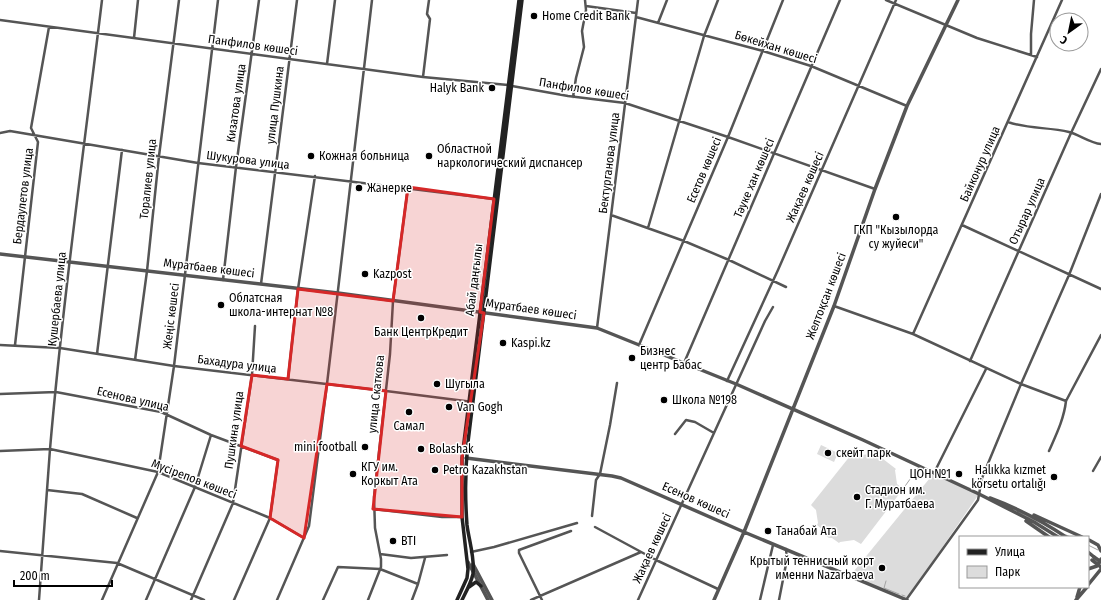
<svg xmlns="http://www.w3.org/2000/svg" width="1101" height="600" viewBox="0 0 1101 600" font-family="'Fira Sans Condensed',sans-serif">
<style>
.green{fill:#dcdcdc}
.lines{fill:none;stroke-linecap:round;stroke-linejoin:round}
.stream{stroke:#a3a3a3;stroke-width:1}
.minor{stroke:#555;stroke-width:2.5}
.tertiary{stroke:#555;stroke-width:3.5}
.secondary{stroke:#222;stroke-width:3.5}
.tertiary-bridge{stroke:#555;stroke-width:3.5}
.marked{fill:#d62828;fill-opacity:0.2;stroke:#d62828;stroke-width:3;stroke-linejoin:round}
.poi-dot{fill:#000;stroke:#fff;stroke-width:1.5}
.labels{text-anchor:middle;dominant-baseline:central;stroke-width:3;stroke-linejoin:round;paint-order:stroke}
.poi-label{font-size:12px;fill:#000;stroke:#fff;text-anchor:start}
.street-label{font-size:12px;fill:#000;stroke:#fff}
</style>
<rect width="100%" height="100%" fill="#fff"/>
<!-- green -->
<path class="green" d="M 821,445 L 838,453 L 834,462 L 817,454 Z
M 854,451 L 860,455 L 873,454 L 874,452 L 896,469 L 895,470 L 897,484 L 903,489 L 861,544 L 854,540 L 840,542 L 839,543 L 832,538 L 829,538 L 823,534 L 823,530 L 817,525 L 818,523 L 816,510 L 811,505 Z
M 934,473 L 979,494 L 906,600 L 850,576 Z"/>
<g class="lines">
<!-- stream -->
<path class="stream" d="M 903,489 L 918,468 L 921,469
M 1028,517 L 1034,520
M 1066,535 L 1071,537
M 1088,545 L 1098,550
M 886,581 L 884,588 L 899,594
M 902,595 L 905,596"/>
<!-- minor -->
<path class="minor" d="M 886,0 L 977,38 L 1037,57
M 586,6 L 636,13
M 636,17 L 763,51 L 811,66 L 907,106
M 0,20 L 423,77 L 508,85
M 658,23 L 667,0
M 134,38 L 138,0
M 1031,55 L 1031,34 L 1034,0
M 327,64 L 335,0
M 423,77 L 430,19 L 427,14 L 429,0
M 512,86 L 568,96 L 625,103 L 728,137 L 875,189
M 573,97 L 576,78 L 584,47 L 582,31 L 586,10 L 585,0
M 1008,122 C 1027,129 1049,127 1069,132 C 1080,135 1090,143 1101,144
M 0,133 L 10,131 L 198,163 L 494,199
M 611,215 L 684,241 L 729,260 L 786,287
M 962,225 L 1101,289
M 648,228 L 704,36 L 718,0
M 223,280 L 236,167 L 259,0
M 261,284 L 297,0
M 834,306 L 913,334 L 1021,384 L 1066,401
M 597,328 L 638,0
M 913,334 L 1062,0
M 0,345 L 60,348 L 174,366 L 386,391 L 473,402
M 15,345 L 38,142 L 31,128 L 49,27
M 639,345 L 728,137 L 783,0
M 97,354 L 122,150
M 135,360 L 147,271 L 159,156 L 179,0
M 970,361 L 1071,133 L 1101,69
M 684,363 L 840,0
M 288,379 L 298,289 L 315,176
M 727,381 L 778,270 L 896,0
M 0,394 L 56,392 L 161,412 L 211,435 L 278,460 L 270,518 L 234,600
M 675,434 L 686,420 L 695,422 L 714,433
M 0,451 L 50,449 L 158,472 L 270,518 L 304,538
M 1049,451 C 1056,435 1064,419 1066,401 L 1101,335
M 1093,471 L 1101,457
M 934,473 L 986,369
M 47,490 L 82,494 L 137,518
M 373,509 L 442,517 L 462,517
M 592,516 L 596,480 L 600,474 L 610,425 L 617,383
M 595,527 L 656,560 L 718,589
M 0,551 L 117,563 L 204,600
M 471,552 L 494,547 L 577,523
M 380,554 L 411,558 L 447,555
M 39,600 C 43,550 46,499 50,449 C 63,299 84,149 102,0
M 102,600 L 158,472 L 174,366 L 218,0
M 146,600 L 195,487 L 211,435
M 191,600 L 233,503 L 252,375 L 255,326
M 277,600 L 309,526 L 327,384 L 372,0
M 323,600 L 338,567 L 380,569 L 418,584
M 368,600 L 381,567 L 381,559 L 375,528 L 374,497 L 390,354 L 393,301 L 408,187
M 412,600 L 418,584 L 425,558
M 531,600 L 641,552
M 542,600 L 519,553 L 519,550 L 571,531
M 638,600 L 765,321 L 773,307
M 760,600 L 773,545
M 779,600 L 787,559 L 786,549
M 906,600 L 978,500 L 982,478 L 1021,384 L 1069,275 L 1101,194"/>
<!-- tertiary -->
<path class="tertiary" d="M 0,254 L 338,293 L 597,328 L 736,384 L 863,440 L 979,494 L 1034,522 L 1058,537
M 466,458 L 612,476 L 621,478 L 744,532 L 907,600
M 990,498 C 1017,508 1042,521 1066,537
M 1034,515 L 1082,537
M 1026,521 L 1049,537
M 1089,540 L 1098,545 L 1101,551
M 1088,552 L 1094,557
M 468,562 L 488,600
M 473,564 L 492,600
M 1088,569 L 1097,566 L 1101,559
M 1088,585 L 1101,569
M 1077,597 L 1080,587
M 714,600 L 744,532 L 834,306 L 875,189 L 907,106 L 958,0
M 1076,600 L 1087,587"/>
<!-- secondary -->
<path class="secondary" d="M 469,587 L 476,582 L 481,586
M 457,600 L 467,578 L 468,569 L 462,517 L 462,458 L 519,0
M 462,600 C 466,592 471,583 473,574 C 475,558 469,541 467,525 C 465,498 465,470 468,442 L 522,0"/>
<!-- tertiary-bridge -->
<path class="tertiary-bridge" d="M 1094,557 L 1101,562
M 1092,560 L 1101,567"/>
</g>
<!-- marked area -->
<path class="marked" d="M 408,187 L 494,199 L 480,312 L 484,313 L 462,458 L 462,517 L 373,509 L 386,391 L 327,384 L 304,538 L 270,518 L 278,460 L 241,446 L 252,375 L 288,379 L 298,289 L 393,301 Z"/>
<!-- markers -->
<g class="poi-dot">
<circle cx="534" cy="16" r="4"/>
<circle cx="492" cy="88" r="4"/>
<circle cx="311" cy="156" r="4"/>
<circle cx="429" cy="156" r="4"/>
<circle cx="359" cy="188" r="4"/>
<circle cx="896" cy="217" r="4"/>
<circle cx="365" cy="274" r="4"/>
<circle cx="221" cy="305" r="4"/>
<circle cx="421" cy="318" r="4"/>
<circle cx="503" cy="343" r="4"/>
<circle cx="632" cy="358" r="4"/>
<circle cx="437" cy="384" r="4"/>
<circle cx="664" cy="400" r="4"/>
<circle cx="449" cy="407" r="4"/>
<circle cx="409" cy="412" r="4"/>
<circle cx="365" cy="447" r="4"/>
<circle cx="421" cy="449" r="4"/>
<circle cx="828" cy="453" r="4"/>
<circle cx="435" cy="470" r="4"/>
<circle cx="353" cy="474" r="4"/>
<circle cx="959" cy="474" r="4"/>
<circle cx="1054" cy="477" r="4"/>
<circle cx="857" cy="497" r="4"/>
<circle cx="768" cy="531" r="4"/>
<circle cx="393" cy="541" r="4"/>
<circle cx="882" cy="568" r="4"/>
</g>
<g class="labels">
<!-- poi labels -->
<g class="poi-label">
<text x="542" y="16">Home Credit Bank</text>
<text x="484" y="88" text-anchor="end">Halyk Bank</text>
<text x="437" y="149">Областной<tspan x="437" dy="14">наркологический диспансер</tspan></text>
<text x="319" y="156">Кожная больница</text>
<text x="367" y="188">Жанерке</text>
<text x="896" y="230" text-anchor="middle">ГКП "Кызылорда<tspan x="896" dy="14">су жуйеси"</tspan></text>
<text x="373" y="274">Kazpost</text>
<text x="229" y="298">Облатсная<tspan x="229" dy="14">школа-интернат №8</tspan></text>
<text x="421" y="332" text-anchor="middle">Банк ЦентрКредит</text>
<text x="511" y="343">Kaspi.kz</text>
<text x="640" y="351">Бизнес<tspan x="640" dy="14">центр Бабас</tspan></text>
<text x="445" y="384">Шугыла</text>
<text x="672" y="400">Школа №198</text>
<text x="457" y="407">Van Gogh</text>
<text x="409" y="426" text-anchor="middle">Самал</text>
<text x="357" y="447" text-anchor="end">mini football</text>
<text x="429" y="449">Bolashak</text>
<text x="836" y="453">скейт парк</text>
<text x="361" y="467">КГУ им.<tspan x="361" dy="14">Коркыт Ата</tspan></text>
<text x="443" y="470">Petro Kazakhstan</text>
<text x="1046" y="470" text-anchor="end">Halıkka kızmet<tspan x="1046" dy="14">körsetu ortalığı</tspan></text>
<text x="951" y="474" text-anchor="end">ЦОН №1</text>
<text x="865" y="490">Стадион им.<tspan x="865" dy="14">Г. Муратбаева</tspan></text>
<text x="776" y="531">Танабай Ата</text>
<text x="401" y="541">BTI</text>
<text x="874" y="561" text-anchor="end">Крытый теннисный корт<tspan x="874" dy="14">именни Nazarbaeva</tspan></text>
</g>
<!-- street labels -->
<g class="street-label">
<text transform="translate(253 45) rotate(8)">Панфилов көшесі</text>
<text transform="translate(776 47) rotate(17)">Бөкейхан көшесі</text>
<text transform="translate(584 89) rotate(9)">Панфилов көшесі</text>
<text transform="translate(236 103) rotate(-82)">Кизатова улица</text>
<text transform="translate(275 105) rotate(-83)">улица Пушкина</text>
<text transform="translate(248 160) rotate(7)">Шукурова улица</text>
<text transform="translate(609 163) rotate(-83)">Бектурганова улица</text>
<text transform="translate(980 164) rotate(-66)">Байконур улица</text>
<text transform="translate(704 170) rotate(-67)">Есетов көшесі</text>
<text transform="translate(754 178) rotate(-67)">Тәуке хан көшесі</text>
<text transform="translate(148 179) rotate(-84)">Торалиев улица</text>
<text transform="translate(805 187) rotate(-66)">Жақаев көшесі</text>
<text transform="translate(23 196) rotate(-83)">Бердаулетов улица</text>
<text transform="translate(1027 211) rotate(-66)">Отырар улица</text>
<text transform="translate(209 268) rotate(7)">Мұратбаев көшесі</text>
<text transform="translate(474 280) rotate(-83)">Абай даңғылы</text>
<text transform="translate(826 296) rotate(-69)">Желтоқсан көшесі</text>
<text transform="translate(57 299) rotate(-84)">Кушербаева улица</text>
<text transform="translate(531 309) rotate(8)">Мұратбаев көшесі</text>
<text transform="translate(171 316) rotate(-83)">Жеңіс көшесі</text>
<text transform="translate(237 364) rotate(7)">Бахадура улица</text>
<text transform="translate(376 394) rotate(-84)">улица Скаткова</text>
<text transform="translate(133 399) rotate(13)">Есенова улица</text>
<text transform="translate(234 430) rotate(-82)">Пушкина улица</text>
<text transform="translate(194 479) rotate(21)">Мүсірепов көшесі</text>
<text transform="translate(696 500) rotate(24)">Есенов көшесі</text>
<text transform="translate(652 548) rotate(-65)">Жақаев көшесі</text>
</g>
</g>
<!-- legend -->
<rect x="959" y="536" width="130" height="52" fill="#ffffff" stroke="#999999"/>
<rect x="967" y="549" width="20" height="6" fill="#222222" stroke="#999999"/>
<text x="995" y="556" font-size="12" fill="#000000">Улица</text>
<rect x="967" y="566" width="20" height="12" fill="#dcdcdc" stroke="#999999"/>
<text x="995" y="576" font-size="12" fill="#000000">Парк</text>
<!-- north arrow -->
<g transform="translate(1069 32) rotate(213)"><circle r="19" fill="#ffffff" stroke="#999999"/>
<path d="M0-3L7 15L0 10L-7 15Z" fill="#000000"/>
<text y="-6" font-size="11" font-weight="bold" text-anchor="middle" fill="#000000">С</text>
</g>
<!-- scale -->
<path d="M14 580v6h98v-6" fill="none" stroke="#000000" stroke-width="2"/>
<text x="20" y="580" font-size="12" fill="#000000" stroke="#ffffff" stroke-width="3" paint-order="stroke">200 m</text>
</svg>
